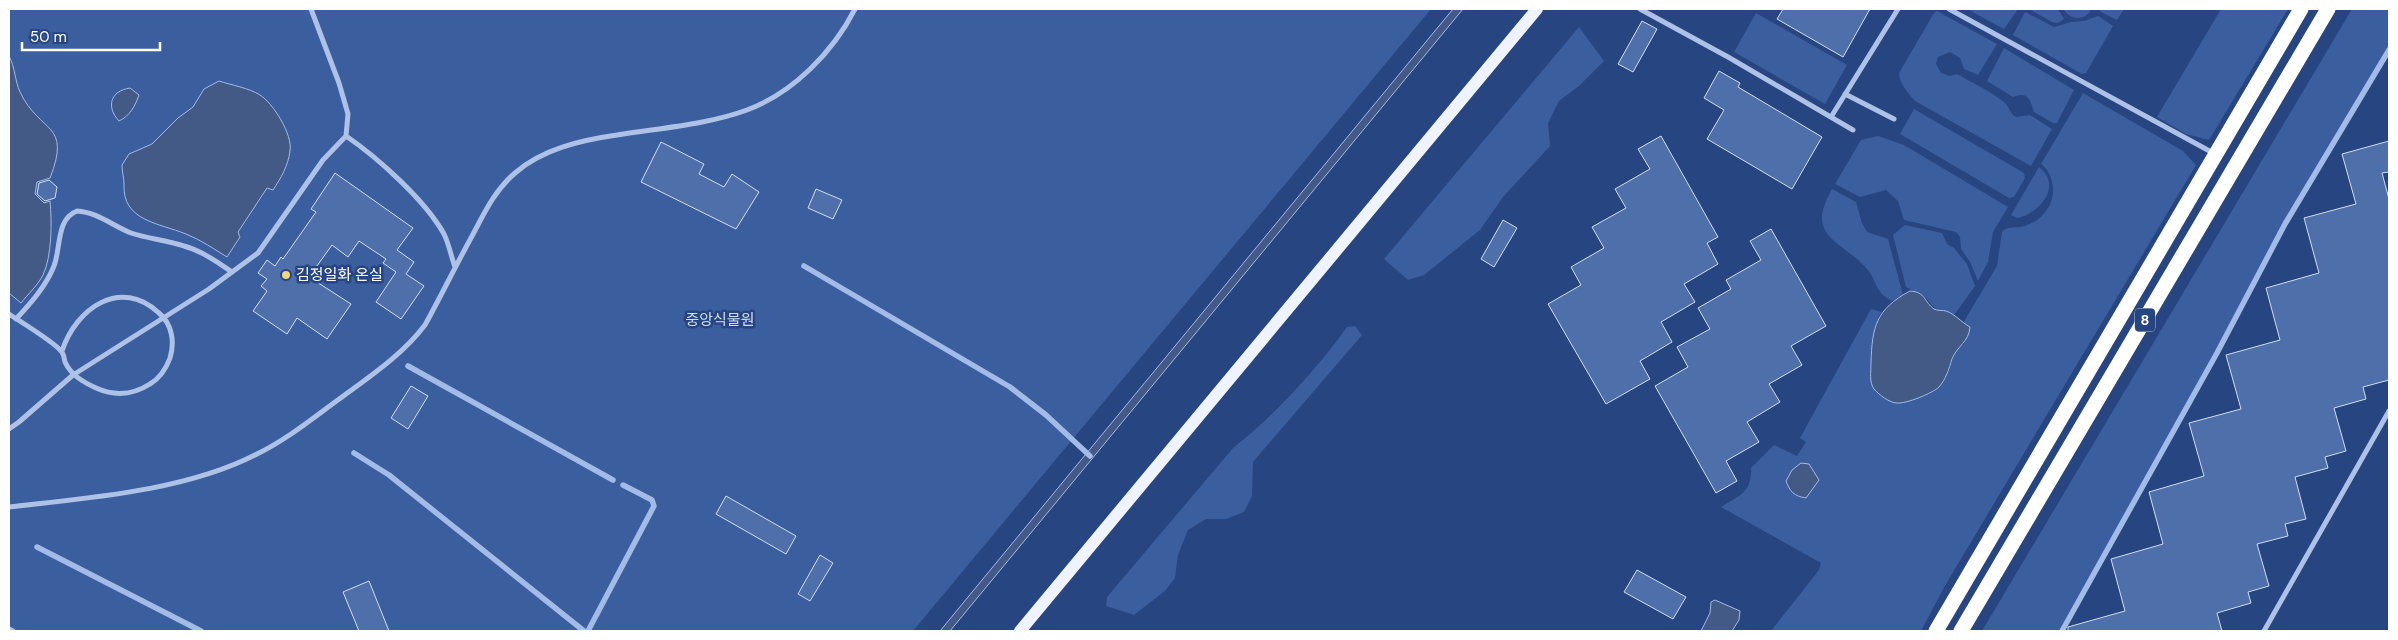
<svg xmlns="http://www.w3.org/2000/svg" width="2398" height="640" viewBox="0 0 2398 640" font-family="'DM Sans','Noto Sans KR',sans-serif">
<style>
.green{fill:#3b5e9e}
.water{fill:#435a86;stroke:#a2bbe7}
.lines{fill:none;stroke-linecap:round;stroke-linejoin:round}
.stream{stroke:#a2bbe7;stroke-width:5.5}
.building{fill:#4e6fa9;stroke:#d1def5}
.street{stroke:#adc2e6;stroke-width:5}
.primary{stroke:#eff3fd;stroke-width:12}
.highway{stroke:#fff;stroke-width:15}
.poi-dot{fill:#efd773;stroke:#264581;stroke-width:2}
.labels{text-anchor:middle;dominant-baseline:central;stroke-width:5;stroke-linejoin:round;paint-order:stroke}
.shield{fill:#264581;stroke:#bec7d9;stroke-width:1}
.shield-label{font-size:14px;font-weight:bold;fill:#fff}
.poi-label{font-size:15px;fill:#fff;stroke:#264581;text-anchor:start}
.park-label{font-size:15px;fill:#d1def5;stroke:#264581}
</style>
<rect width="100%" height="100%" fill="#264581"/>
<!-- green -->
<path class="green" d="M 9,9 L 1431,9 L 913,631 L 9,631 Z
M 1967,9 L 2018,9 L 2004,29 Z
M 2029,9 L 2058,9 L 2064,19 L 2058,23 L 2052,22 Z
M 2063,9 L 2092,9 C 2085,21 2071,21 2063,9 Z
M 2099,9 L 2124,9 L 2117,20 L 2101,12 Z
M 2221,9 L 2288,9 L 2209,140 L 2186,134 L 2157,117 Z
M 2352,9 L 2389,9 L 2389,47 L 2283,223 L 2215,352 L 2060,631 L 1982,631 Z
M 1937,11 L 1997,44 L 1978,75 L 1964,69 L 1960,58 L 1950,52 L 1938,57 L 1936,64 L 1941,73 L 1950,76 L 1957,74 C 1973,83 1990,91 2004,102 C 2010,107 2009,113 2016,117 L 2030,115 L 2052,129 L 2031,166 L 1915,101 C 1908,93 1899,83 1899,73 L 1934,13 Z
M 2025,12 L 2054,27 L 2071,22 L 2084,21 L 2098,16 L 2113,26 L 2086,73 L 2082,74 L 2013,35 Z
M 1756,13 L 1847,65 L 1825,104 L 1734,52 Z
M 1579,27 L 1604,61 L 1579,86 L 1559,101 L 1548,123 L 1550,146 L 1503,197 L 1480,230 L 1424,275 L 1408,280 L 1384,259 Z
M 2004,48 L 2074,90 L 2057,123 L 2053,123 L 2034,112 C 2030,99 2028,91 2013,97 L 1987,81 Z
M 2083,93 L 2183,151 L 2196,165 L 1946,584 L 1921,631 L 1771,631 L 1819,570 L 1821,563 L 1721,507 C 1740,495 1752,492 1751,468 L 1774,445 L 1797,456 L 1806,442 L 1800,438 L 1871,309 L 1882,312 L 1878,317 L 1948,373 L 1956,350 L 1964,344 L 1970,327 L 1963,323 L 1997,266 L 2002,232 C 2007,226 2013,228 2020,227 C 2037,224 2052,210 2053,192 C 2053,181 2050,171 2041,164 Z
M 1914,109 L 2024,173 L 2025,178 L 2014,197 L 2009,198 L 1900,134 Z
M 1878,136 L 1904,145 L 2008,207 L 1993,232 L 1988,262 L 1978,281 L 1970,262 L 1961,249 L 1960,237 L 1956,232 L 1904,220 L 1898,201 L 1886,190 L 1860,197 L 1835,184 L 1861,140 Z
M 2039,167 C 2063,185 2040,214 2017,218 L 2011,215 Z
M 1832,189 L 1856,202 L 1862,223 L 1867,232 L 1888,239 L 1903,295 L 1892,301 C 1874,292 1878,282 1867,269 C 1841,239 1804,238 1832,189 Z
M 1905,225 L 1942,233 L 1947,244 L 1954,248 L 1967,264 L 1975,286 L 1954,315 L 1935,309 L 1926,298 L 1906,287 L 1893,235 Z
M 1355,326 L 1362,335 L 1253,462 L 1252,496 L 1244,512 L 1226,519 L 1206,519 L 1188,530 L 1178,555 L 1175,578 L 1165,591 L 1134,615 L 1106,606 L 1107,597 L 1233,448 C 1274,416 1317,369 1347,327 Z"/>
<!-- water -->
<path class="water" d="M 1453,9 L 1463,9 L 950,631 L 940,631 Z
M 9,56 C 15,67 15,81 20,92 C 40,134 72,122 50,178 L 37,182 L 35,194 L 44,203 L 50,201 C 52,222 52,256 43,275 C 38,285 28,294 21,303 L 9,293 Z
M 219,81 C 231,85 249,88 260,95 C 273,103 293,135 290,151 C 288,166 281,178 273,190 L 267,188 L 238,232 L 240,237 L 227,257 C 214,249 201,240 186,234 C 159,223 122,221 124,184 C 124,178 122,172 122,165 L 129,154 L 152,144 L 178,118 L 193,107 L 204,89 Z
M 130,88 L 139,95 C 135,106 130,116 119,121 C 106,107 110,91 130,88 Z
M 1910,291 C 1926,292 1924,302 1934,309 C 1937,311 1943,310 1946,311 C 1955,314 1961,322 1970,327 C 1969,342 1957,346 1952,359 C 1949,369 1946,379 1939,387 C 1933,393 1906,404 1897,403 C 1890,403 1879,395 1874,389 C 1869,382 1871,372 1871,363 C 1872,327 1876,309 1910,291 Z
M 1801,463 L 1809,464 L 1819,480 L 1806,498 C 1794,496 1790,492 1786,481 L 1792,470 Z
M 1715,600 L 1740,611 L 1739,620 L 1732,631 L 1701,631 L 1710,613 L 1711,602 Z"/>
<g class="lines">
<!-- stream -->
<path class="stream" d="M 804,266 L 1010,387 L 1046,415 L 1090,456
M 408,366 L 613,480
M 354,453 L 389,475 L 584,631
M 37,547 L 201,631
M 588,631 L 654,506 L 652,500 L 623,485
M 2062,631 L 2217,353 L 2285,224 L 2389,50"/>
</g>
<!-- building -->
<path class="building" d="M 1783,9 L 1870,9 L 1843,57 L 1777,19 Z
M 1642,21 L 1657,29 L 1633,72 L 1618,64 Z
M 1719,71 L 1740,83 L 1738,87 L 1822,137 L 1792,189 L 1707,139 L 1724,110 L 1704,98 Z
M 1661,136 L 1718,237 L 1707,243 L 1718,264 L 1684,284 L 1695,302 L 1661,322 L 1672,342 L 1640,361 L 1650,379 L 1606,404 L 1548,304 L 1581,285 L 1571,267 L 1604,248 L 1592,227 L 1626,208 L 1615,189 L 1650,169 L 1638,149 Z
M 2389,141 L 2389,172 L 2382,173 L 2389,199 L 2389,380 L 2363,387 L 2366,399 L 2334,408 L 2346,451 L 2325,457 L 2328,468 L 2295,477 L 2306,519 L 2285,524 L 2288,536 L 2257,544 L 2269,586 L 2248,592 L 2251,603 L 2217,613 L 2222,631 L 2068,631 L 2068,627 L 2125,611 L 2111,559 L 2163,544 L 2149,492 L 2204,476 L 2189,423 L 2241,409 L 2226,355 L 2280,340 L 2266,288 L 2319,273 L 2304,218 L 2356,204 L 2342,154 Z
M 661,142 L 704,164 L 699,174 L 724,187 L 732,174 L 759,192 L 736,229 L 641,182 Z
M 335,173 L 413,228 L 397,250 L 414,262 L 406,274 L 424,286 L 401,319 L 376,302 L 396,272 L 383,263 L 386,259 L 359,241 L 348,257 L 332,245 L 309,277 L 351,304 L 327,339 L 297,318 L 287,334 L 253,311 L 267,291 L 261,286 L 267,279 L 258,273 L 267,260 L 275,266 L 281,257 L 283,259 L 316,212 L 311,209 Z
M 49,180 L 57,187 L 55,198 L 45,201 L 37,194 L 39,183 Z
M 816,189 L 842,200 L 833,219 L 808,208 Z
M 1503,220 L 1517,228 L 1494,267 L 1481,259 Z
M 1771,229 L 1826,326 L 1791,346 L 1802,365 L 1769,384 L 1780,402 L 1747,422 L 1759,442 L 1726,461 L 1737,481 L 1716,493 L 1655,386 L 1688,367 L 1677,347 L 1710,329 L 1698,308 L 1731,289 L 1726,280 L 1761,260 L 1750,241 Z
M 411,386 L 428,396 L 408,429 L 391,418 Z
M 726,496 L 796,536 L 786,554 L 716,514 Z
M 820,555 L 833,563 L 810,601 L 798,594 Z
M 1637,570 L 1686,597 L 1673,619 L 1624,592 Z
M 369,581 L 389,631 L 359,631 L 343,592 Z"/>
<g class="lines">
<!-- street -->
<path class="street" d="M 311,9 L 339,83 L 348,114 L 346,136 C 377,157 425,200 444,234 C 449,244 451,256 455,267
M 1640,9 L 1728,57 L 1853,130
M 1949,9 L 2215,154
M 1845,94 L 1894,119
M 1831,117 L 1898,9
M 9,314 C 21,322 54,342 61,351 C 64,354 64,358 65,362 C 71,375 83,382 96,388 C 114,396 133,395 150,384 C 160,378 166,369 170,358 C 175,342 172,324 159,313 C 121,277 76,308 62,351
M 16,319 C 31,303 46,286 54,266 C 61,248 56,219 77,211 C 97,212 113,226 131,233 C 149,239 166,240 184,246 C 202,251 217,262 232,272
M 9,429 L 19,422 L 73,375 L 209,289 L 258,253 L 323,160 L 346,136
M 9,507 C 88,498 186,491 257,454 C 288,439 314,417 342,397 C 372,375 403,354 425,325 C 441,296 455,267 471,238 C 484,214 494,191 515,173 C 542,149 582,140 617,135 C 659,128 706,125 747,110 C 793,93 833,52 855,9
M 9,629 L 13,631
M 2264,631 L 2389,411"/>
<!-- primary -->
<path class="primary" d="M 1020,631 L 1537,9"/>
<!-- highway -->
<path class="highway" d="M 1936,631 L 2301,9
M 1961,631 L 2328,9"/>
</g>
<!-- markers -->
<circle class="poi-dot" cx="286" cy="275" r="5"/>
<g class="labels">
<!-- shield labels -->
<rect class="shield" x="2135" y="308.5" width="20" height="23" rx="4"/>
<g class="shield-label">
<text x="2145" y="320">8</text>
</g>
<!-- poi labels -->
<g class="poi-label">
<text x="296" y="275">김정일화 온실</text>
</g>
<!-- park labels -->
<g class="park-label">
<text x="720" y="320">중앙식물원</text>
</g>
</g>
<!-- border -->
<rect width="2398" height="640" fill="none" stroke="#ffffff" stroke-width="20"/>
<!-- scale -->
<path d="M22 42v8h138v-8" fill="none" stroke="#ffffff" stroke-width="2.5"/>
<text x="30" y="42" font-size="15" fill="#ffffff" stroke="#264581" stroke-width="4" paint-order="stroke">50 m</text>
</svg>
